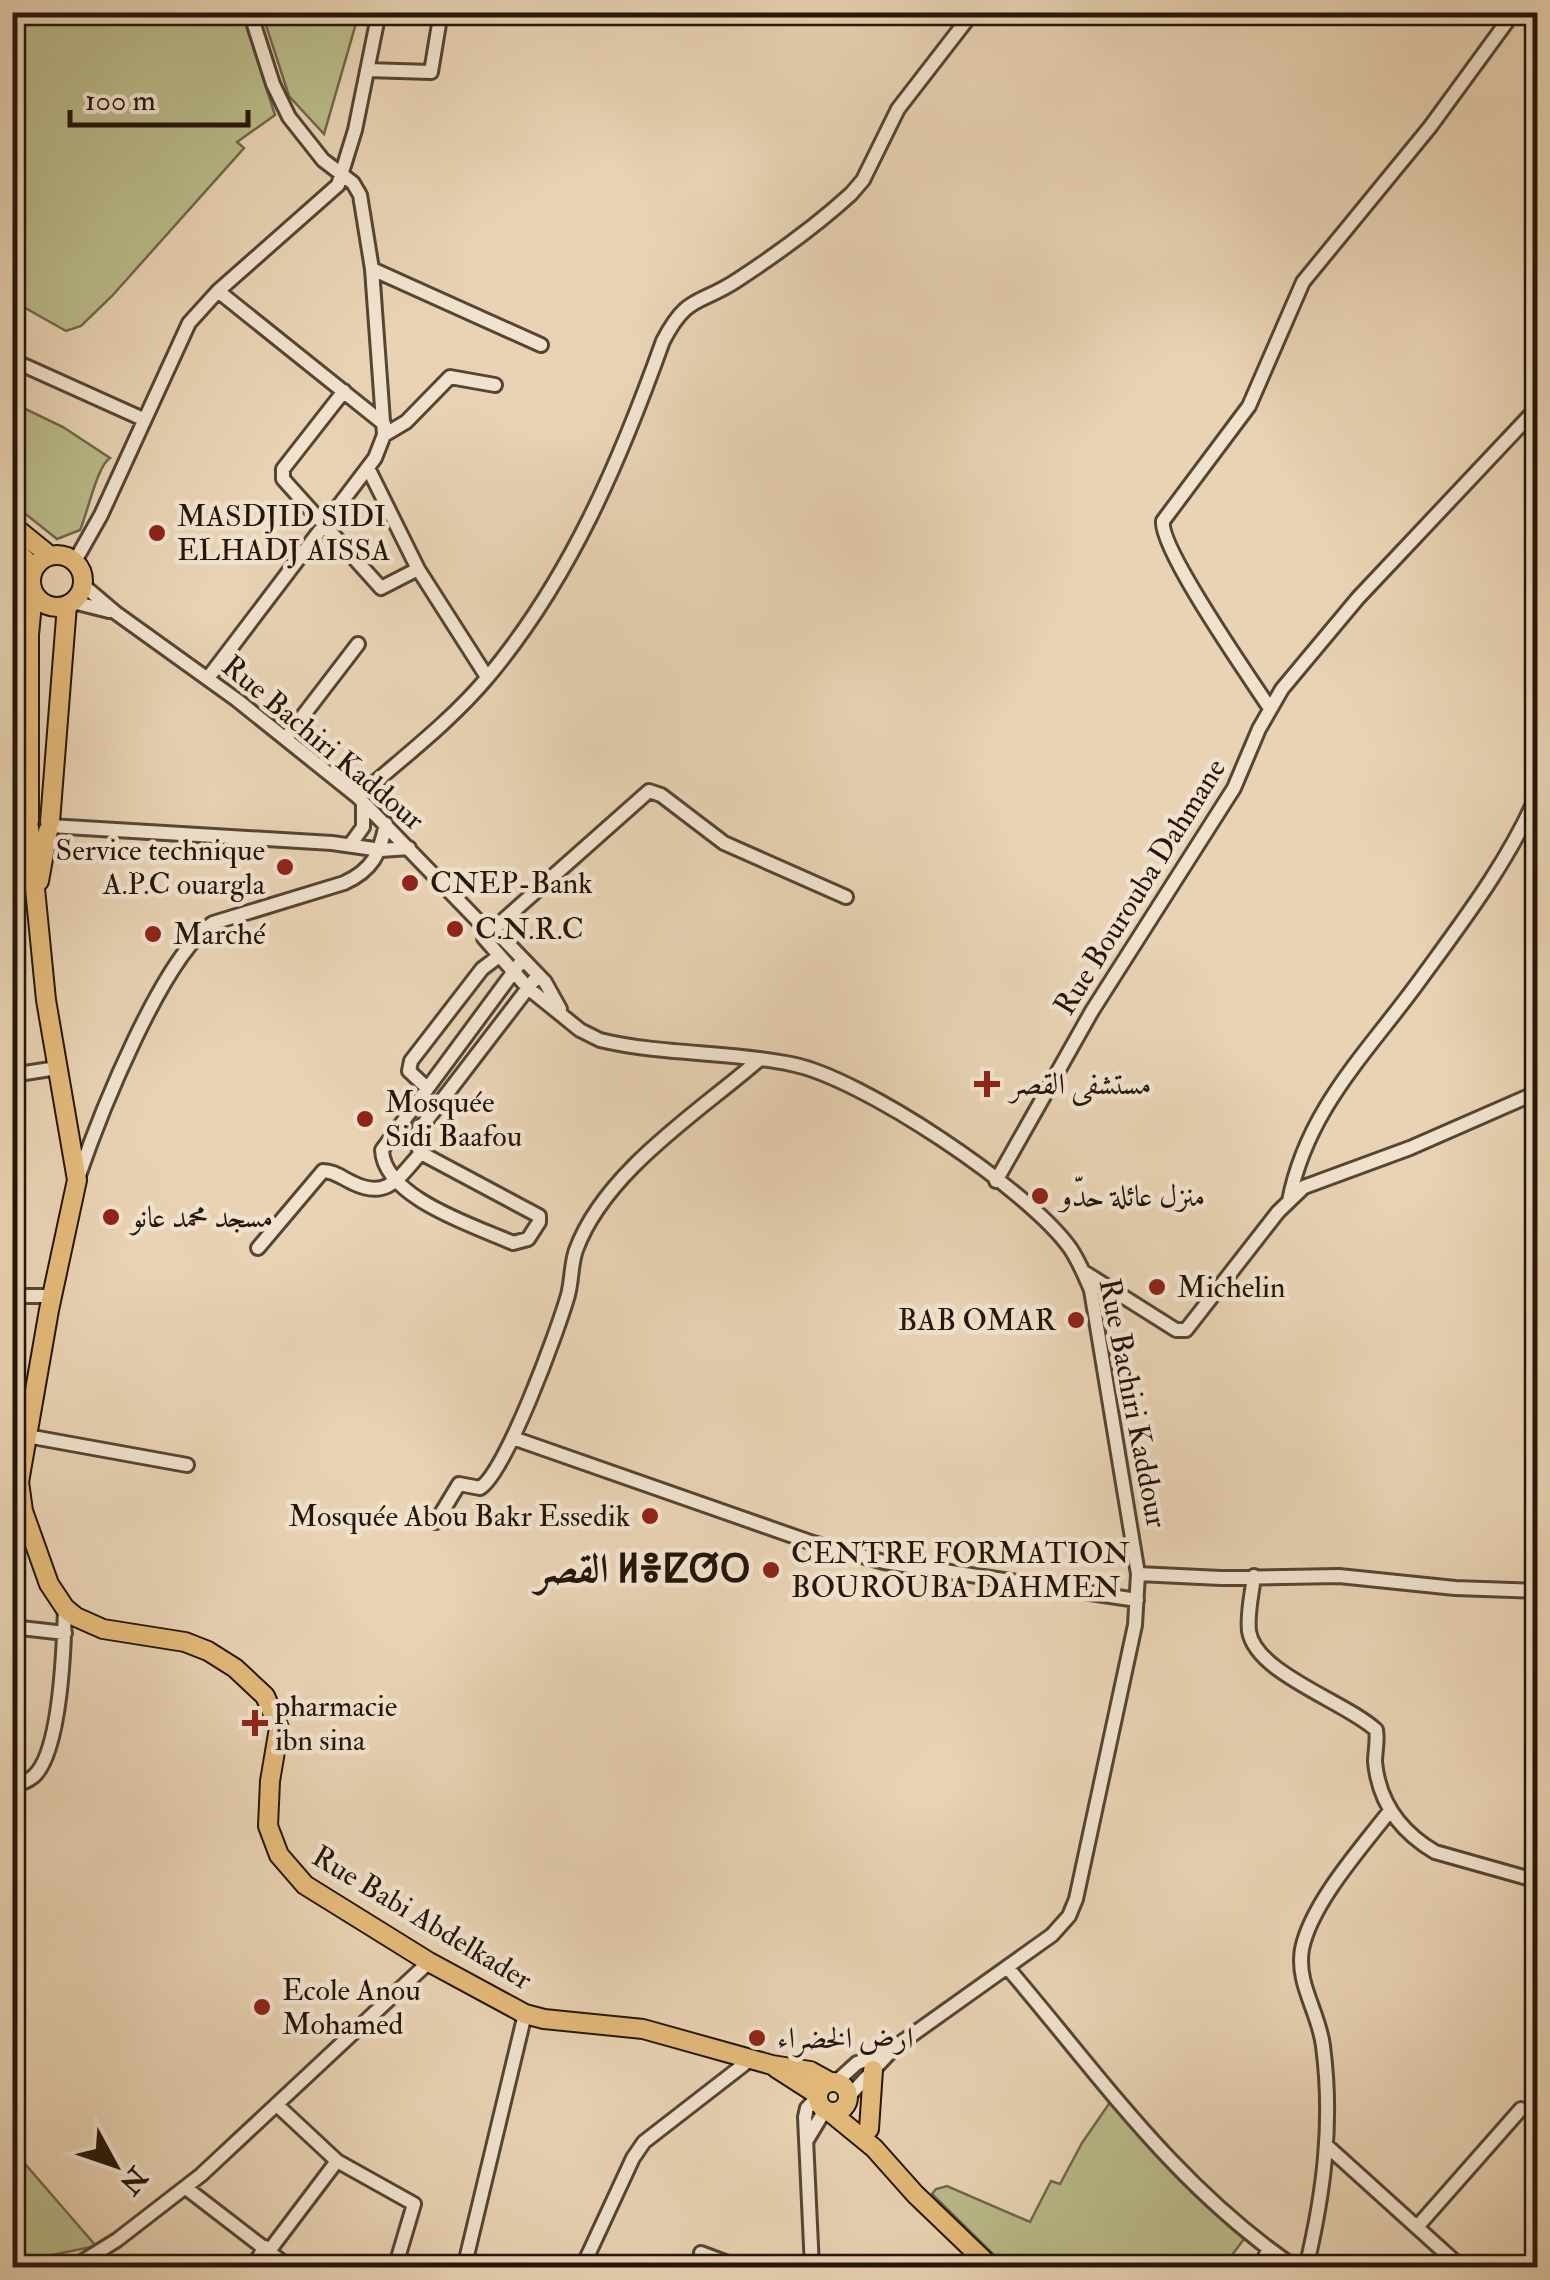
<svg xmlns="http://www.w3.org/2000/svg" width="1550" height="2280" viewBox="0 0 1550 2280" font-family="'IM FELL Double Pica',Amiri,'Noto Sans Tifinagh',serif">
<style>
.green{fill:#babb8a;stroke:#6f684a;stroke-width:2.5}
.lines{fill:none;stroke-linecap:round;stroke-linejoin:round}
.minor-casing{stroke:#554534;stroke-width:18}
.major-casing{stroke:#241609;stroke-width:22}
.minor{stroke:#f1e2ce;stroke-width:12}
.major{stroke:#e4ba7a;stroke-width:18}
.poi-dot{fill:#8f2418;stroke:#f1e2ce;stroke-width:4}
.labels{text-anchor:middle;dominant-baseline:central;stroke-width:9;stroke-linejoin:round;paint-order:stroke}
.poi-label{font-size:30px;fill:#241609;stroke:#f1e2ce;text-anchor:start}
.street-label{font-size:30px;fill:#241609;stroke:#f1e2ce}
.district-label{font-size:40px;font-weight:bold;fill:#241609;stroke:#f1e2ce}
</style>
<rect width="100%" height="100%" fill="#e9d3b4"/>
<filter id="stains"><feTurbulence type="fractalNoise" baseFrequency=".002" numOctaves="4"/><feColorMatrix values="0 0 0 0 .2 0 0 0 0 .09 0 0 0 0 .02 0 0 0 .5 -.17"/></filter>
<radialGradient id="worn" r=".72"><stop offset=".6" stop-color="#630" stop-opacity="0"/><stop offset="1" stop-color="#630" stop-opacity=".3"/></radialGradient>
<!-- green -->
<path class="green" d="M 12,13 L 242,13 L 275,115 L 237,142 L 244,148 L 112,296 L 81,326 L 66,331 L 13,301 Z
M 262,13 L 359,13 L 324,134 L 289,96 Z
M 13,403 L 63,427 L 110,458 C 97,466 88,512 80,530 L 57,539 L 13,504 Z
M 1113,2098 L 1247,2235 L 1223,2267 L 1006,2267 L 932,2194 L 936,2189 L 947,2186 L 1030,2222 L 1051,2181 L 1060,2184 L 1082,2143 Z
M 13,2150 L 96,2246 L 13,2263 Z"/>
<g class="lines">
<!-- minor casing -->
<g class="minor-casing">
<path id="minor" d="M 367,70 L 431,72 L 441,12
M 372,269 L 541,345
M 218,291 L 384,424
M 12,360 L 143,419
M 344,391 L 283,469 L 283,479 L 381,588 L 418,569
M 384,435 L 406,422 L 450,377 L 495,385
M 368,468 L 418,569 L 487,677
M 75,561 L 101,515 L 189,323 L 218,291 L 338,185 L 355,130 L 379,12
M 12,565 L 31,573
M 83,585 L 116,613 L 237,700 L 358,797 L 484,927 L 494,929 L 545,982 L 560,1009
M 73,602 L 109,611
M 208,678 L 375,458 L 384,435 L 372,269 L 360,195 L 353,183 L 323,160 L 289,117 L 273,84 L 250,12
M 1269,707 C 1250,678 1159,548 1163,521 L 1249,406 L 1303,282 L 1430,127 L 1514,12
M 286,738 L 358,644
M 358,797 C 401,759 450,722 487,678 C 570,579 620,461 663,341 C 688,293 699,306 739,279 C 777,254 817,225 851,194 L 863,180 L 898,109 L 973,12
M 12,823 L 29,824
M 50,826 L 332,843 L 381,850 L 409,848
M 350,845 L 363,827 L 363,802
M 484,927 L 484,938 L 528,988 L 580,1030 L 600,1040 C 662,1055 728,1051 791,1064 C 861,1077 1029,1190 1070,1248 C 1079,1261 1085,1276 1091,1290 L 1138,1574 L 1135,1625 L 1076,1899 L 1069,1916 L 1052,1935 L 895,2047 L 849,2096
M 489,933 L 649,791 L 661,795 L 724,843 L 846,897
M 523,959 L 382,1150 C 384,1198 475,1226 513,1243 L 528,1239 L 539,1222 L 539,1216 L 421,1153 L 413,1138 L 538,975
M 12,1075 L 57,1068
M 427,1088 L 409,1071 L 411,1061 L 482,969 L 499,956
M 78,1178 C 99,1117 162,957 213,923 L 344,883 C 373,870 380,853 386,824
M 996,1181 L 1092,1011 L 1234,788 L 1259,729 L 1282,689 L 1358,598 L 1538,407
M 1289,1201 C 1307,1109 1367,1053 1420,980 C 1463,921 1509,861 1538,793
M 258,1248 L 323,1171 C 334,1171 342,1178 353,1183 C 388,1200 399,1177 421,1153
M 1084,1272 L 1176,1330 L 1186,1330 L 1278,1212 L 1304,1187 L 1410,1148 L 1538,1092
M 12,1296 L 52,1296
M 27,1436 L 187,1465
M 513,1438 L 813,1543 L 884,1562 L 1137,1600
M 436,1522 L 459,1484 L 480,1488 C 506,1472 558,1330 568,1295 C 572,1280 571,1264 576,1250 C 605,1171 699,1112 760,1059
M 1138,1574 L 1221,1578 L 1339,1576 L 1455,1588 L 1538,1591
M 1254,1576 C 1252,1594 1247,1613 1249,1631 C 1255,1673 1346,1702 1376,1730 C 1378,1741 1375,1751 1375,1762 C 1379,1803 1401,1832 1435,1852 L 1538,1881
M 12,1627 L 65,1633
M 12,1786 C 20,1784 28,1781 34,1776 C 61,1751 64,1645 65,1608
M 1007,1967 C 1100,2076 1175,2186 1296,2268
M 836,2082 L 857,2063 L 886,2053
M 807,2140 L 825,2110
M 1327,2146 L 1462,2268
M 337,2161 L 414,2204 L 395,2268
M 186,2188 L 290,2268
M 1417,2227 L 1521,2109
M 269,2251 L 337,2161 L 277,2105
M 701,2253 L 741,2268
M 72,2268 L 117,2240 L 201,2175 L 429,1962
M 252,2268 L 265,2247
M 464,2268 L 525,2014
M 582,2268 L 633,2158 L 644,2142 L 751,2059
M 812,2268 L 805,2117 L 807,2108 L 818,2097
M 1261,2268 L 1268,2249
M 1306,2268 C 1324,2193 1333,2122 1323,2046 C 1319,2012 1296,1984 1302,1949 C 1311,1904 1361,1848 1389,1812"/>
</g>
<!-- major casing -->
<g class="major-casing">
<path id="major" d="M 12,525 L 49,555
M 12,547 L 34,568
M31 581a26 26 0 1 1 52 0a26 26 0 1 1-52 0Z
M 12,586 L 26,618
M 29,821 L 29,635 L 33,592
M 50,822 L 67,605
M 29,828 L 46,1000 L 77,1180 L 49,1310 L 19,1482 L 23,1511 L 49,1584 L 65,1608 L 76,1617 L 103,1629 L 185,1642 L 208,1651 L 235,1668 L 265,1696 L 279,1728 L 270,1781 L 268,1826 L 279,1855 L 305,1885 L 429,1962 L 525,2014 L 544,2019 L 643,2029 L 772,2065 L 810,2071 L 830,2082
M 39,881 L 48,831
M 776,2068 L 818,2095
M818 2097a15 15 0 1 1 30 0a15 15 0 1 1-30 0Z
M 830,2112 L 874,2148 L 915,2194 L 992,2268
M 869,2129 L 873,2070"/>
</g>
<!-- minor -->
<use href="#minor" class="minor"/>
<!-- major -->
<use href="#major" class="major"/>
</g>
<!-- markers -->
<g class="poi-dot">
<circle cx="157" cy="533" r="10"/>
<circle cx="285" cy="867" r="10"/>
<circle cx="410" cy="883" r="10"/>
<circle cx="455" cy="929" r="10"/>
<circle cx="153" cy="934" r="10"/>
<path d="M982 1069h10v10h10v10h-10v10h-10v-10h-10v-10h10z"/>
<circle cx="365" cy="1119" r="10"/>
<circle cx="1040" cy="1196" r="10"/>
<circle cx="111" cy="1217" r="10"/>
<circle cx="1157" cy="1287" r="10"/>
<circle cx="1076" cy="1320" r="10"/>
<circle cx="650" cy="1516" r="10"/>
<circle cx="771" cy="1570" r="10"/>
<path d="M250 1708h10v10h10v10h-10v10h-10v-10h-10v-10h10z"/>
<circle cx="262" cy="2007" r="10"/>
<circle cx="757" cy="2038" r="10"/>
</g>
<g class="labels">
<!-- poi labels -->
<g class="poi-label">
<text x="177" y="516">MASDJID SIDI<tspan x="177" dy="34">ELHADJ AISSA</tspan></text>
<text x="265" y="850" text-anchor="end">Service technique<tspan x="265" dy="34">A.P.C ouargla</tspan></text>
<text x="430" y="883">CNEP-Bank</text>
<text x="475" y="929">C.N.R.C</text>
<text x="173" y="934">Marché</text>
<text x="1010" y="1084">مستشفى القصر</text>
<text x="385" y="1102">Mosquée<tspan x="385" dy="34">Sidi Baafou</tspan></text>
<text x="1060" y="1196">منزل عائلة حدّو</text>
<text x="131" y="1217">مسجد محمد عانو</text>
<text x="1177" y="1287">Michelin</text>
<text x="1056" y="1320" text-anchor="end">BAB OMAR</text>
<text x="630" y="1516" text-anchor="end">Mosquée Abou Bakr Essedik</text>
<text x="791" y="1553">CENTRE FORMATION<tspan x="791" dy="34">BOUROUBA DAHMEN</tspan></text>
<text x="275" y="1706">pharmacie<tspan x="275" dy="34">ibn sina</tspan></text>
<text x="282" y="1990">Ecole Anou<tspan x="282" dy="34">Mohamed</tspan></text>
<text x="777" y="2038">ارض الخضراء</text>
</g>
<!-- street labels -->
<g class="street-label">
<text transform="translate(323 743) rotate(40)">Rue Bachiri Kaddour</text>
<text transform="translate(1140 887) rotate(-58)">Rue Bourouba Dahmane</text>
<text transform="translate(1133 1403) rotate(79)">Rue Bachiri Kaddour</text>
<text transform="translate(422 1918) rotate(31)">Rue Babi Abdelkader</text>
</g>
<!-- district labels -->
<g class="district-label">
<text x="643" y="1569">القصر ⵍⴻⵇⵚⵔ</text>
</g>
</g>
<!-- margin -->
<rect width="1550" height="2280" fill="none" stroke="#e9d3b4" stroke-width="50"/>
<rect x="15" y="15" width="1520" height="2250" fill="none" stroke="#241609" stroke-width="5"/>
<rect x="25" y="25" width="1500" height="2230" fill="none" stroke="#241609" stroke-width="2.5"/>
<!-- north arrow -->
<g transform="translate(115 2165) rotate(130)" stroke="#f1e2ce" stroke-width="8" paint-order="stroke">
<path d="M0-8L18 38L0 25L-18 38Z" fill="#241609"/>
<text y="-15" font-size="28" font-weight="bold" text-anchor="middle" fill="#241609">N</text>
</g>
<!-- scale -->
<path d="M70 110v15h178v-15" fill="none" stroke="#241609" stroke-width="5"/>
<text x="85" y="110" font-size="30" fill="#241609" stroke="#f1e2ce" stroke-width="8" paint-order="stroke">100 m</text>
<rect width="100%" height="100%" filter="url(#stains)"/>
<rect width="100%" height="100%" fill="url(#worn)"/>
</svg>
